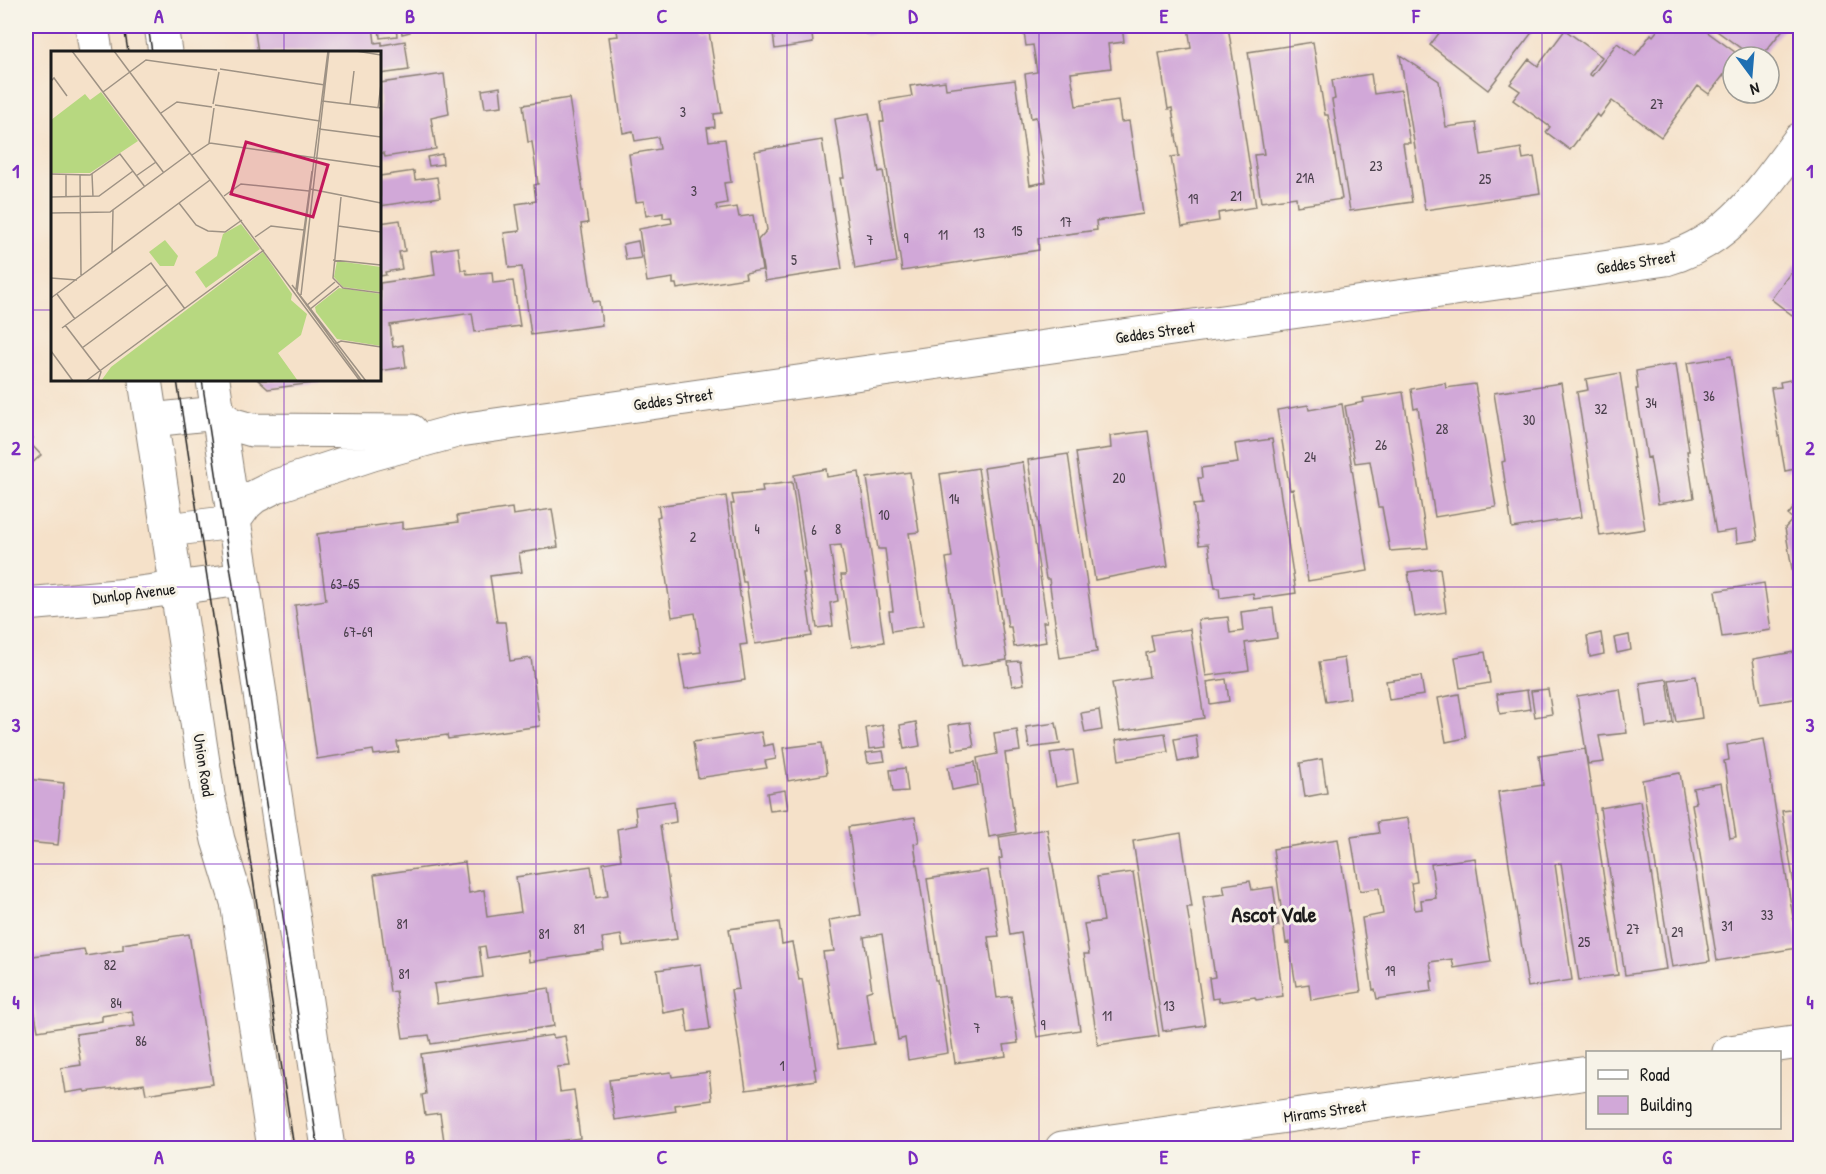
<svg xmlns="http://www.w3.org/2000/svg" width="1826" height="1174" viewBox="0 0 1826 1174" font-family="'Patrick Hand',sans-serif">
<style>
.building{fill:#d1a8d8}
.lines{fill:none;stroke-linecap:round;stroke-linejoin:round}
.minor-casing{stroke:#887e72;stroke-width:35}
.minor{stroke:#fff;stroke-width:33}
.tram{stroke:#1c1c1c;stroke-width:1.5}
.grid{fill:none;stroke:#7b2cbf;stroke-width:1.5;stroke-opacity:0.55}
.labels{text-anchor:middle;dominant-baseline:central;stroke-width:6;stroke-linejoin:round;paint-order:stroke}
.number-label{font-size:14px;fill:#493f4b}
.street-label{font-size:16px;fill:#1c1c1c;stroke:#f7f3e8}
.district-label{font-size:22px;font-weight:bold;fill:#1c1c1c;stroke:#f7f3e8}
.inset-road{fill:none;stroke:#9e9284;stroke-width:1.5}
.view{fill:#c2185b;fill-opacity:0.15;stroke:#c2185b;stroke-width:3}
.inset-edge{fill:none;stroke:#1c1c1c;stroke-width:3}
.neatline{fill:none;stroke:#7b2cbf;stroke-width:2}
.grid-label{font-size:20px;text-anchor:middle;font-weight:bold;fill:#7b2cbf}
</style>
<rect width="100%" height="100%" fill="#f7f3e8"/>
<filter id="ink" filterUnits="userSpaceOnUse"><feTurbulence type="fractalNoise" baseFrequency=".0167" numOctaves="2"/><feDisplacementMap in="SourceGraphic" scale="12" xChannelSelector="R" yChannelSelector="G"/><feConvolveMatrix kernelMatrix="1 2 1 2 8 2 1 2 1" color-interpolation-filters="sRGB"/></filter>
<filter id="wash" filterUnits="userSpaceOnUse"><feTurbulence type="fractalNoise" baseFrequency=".008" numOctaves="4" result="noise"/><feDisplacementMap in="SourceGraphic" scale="24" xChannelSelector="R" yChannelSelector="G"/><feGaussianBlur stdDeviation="1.35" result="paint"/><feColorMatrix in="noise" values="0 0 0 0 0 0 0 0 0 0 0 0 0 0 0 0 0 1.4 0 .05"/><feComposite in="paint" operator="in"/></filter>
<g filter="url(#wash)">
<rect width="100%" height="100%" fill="#f5e1c9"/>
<g id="blocks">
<!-- building -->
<path class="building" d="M 254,26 L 373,26 L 375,43 L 382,42 L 382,45 L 405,41 L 409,70 L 380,74 L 380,52 L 258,52 Z
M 396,26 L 397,36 L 380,38 L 379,27 Z
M 401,26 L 409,26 L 410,32 L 402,34 Z
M 616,26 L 700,26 L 702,34 L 709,32 L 722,113 L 714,114 L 715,127 L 707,128 L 709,141 L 725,139 L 731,182 L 724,183 L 727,203 L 716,205 L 717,210 L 737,207 L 739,217 L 753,215 L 762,270 L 745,273 L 746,278 L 677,289 L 676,284 L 673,284 L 673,278 L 647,282 L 639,229 L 672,223 L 671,217 L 663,218 L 663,213 L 646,216 L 644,201 L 636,202 L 629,154 L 660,149 L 658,137 L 635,141 L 633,131 L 623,133 L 609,37 L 618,36 Z
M 772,26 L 811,26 L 813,43 L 775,49 Z
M 865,26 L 900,26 L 901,29 L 866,34 Z
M 1023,26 L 1122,26 L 1124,42 L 1108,44 L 1111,68 L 1071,73 L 1076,106 L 1118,100 L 1121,122 L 1129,121 L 1143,214 L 1096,221 L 1097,230 L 1038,238 L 1039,250 L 902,271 L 880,122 L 884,122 L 881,101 L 912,96 L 910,86 L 945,81 L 946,89 L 1015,80 L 1030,185 L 1046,182 L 1036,117 L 1031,118 L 1025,74 L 1037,72 L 1033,45 L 1026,46 Z
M 1188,26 L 1228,26 L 1256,207 L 1218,213 L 1219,221 L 1182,227 L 1171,157 L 1179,156 L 1172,108 L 1168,109 L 1159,53 L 1191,48 Z
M 1439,26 L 1537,26 L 1488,90 L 1430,45 L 1443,28 Z
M 1661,26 L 1699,26 L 1739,55 L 1737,57 L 1733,57 L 1733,63 L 1709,94 L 1698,86 L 1661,137 L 1612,101 L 1600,117 L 1597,114 L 1570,150 L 1546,132 L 1550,127 L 1513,100 L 1520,91 L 1510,84 L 1529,59 L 1538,66 L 1565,30 L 1602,57 L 1589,74 L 1592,76 L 1617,43 L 1635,56 L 1651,34 L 1653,36 Z
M 1710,26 L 1789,26 L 1787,28 L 1785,27 L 1761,57 L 1753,57 Z
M 1313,42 L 1325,115 L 1328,115 L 1342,199 L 1297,206 L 1296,197 L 1261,202 L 1254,155 L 1264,154 L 1248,52 Z
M 1400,55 L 1439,81 L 1446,127 L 1476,123 L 1481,155 L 1521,148 L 1523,159 L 1534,157 L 1540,193 L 1425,210 Z
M 444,74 L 449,114 L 431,118 L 436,149 L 385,157 L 384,153 L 380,153 L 380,83 Z
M 1371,74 L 1374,94 L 1401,90 L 1410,143 L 1403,143 L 1412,202 L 1350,211 L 1332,100 L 1335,99 L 1332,80 Z
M 500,87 L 502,106 L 485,108 L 482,90 Z
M 569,98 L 588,223 L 581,224 L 593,302 L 599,301 L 602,325 L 531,335 L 522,267 L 509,268 L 504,233 L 520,231 L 516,204 L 536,201 L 534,185 L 538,184 L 532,142 L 528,142 L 523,105 Z
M 869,113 L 879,172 L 883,171 L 897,262 L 855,269 L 840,178 L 844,178 L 835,119 Z
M 822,140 L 842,269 L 765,281 L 758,240 L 767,230 L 755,151 Z
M 442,154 L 443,164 L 429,166 L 427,157 Z
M 414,171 L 415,180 L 437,177 L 440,197 L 380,206 L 380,176 Z
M 400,220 L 405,251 L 399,252 L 402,269 L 385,272 L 386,275 L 380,276 L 380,223 Z
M 638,241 L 641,258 L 626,260 L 623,244 Z
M 458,247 L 461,270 L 466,270 L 467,274 L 492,272 L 493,283 L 513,281 L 520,326 L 475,332 L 472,313 L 390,325 L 393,347 L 403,345 L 406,367 L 380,371 L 380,283 L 435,275 L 432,251 Z
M 1794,268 L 1800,273 L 1800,321 L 1771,299 Z
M 1731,356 L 1758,540 L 1737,543 L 1736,530 L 1716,533 L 1687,363 Z
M 1676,364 L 1689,451 L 1687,451 L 1694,498 L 1658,504 L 1650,457 L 1647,458 L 1636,389 L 1638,389 L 1636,371 Z
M 1620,373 L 1645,529 L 1600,536 L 1577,392 L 1588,390 L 1586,379 Z
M 1800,378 L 1800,468 L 1785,471 L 1771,388 L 1781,387 L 1780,382 Z
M 258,380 L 327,380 L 328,381 L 268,389 Z
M 1445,383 L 1446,388 L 1475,384 L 1496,507 L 1435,517 L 1418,408 L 1414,409 L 1411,389 Z
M 1561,383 L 1582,517 L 1512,528 L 1502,462 L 1505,461 L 1494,393 Z
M 1403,392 L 1428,548 L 1390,551 L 1382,507 L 1378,507 L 1370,461 L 1355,463 L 1345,406 L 1364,402 L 1363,398 Z
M 1342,404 L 1368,571 L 1308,581 L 1293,489 L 1290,490 L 1277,410 L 1308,405 L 1309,410 Z
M 26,430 L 33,438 L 28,441 L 41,455 L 26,469 Z
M 1148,431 L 1168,566 L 1095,580 L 1076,453 L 1111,448 L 1110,436 Z
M 1272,439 L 1296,593 L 1254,599 L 1253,593 L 1220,598 L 1219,588 L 1215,588 L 1208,544 L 1199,545 L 1193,505 L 1202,504 L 1198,478 L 1202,478 L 1201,468 L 1238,463 L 1235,444 Z
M 1068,454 L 1097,652 L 1060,658 L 1049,579 L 1046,579 L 1028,460 Z
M 1023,462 L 1047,622 L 1043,622 L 1046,642 L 1014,647 L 1011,627 L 1008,627 L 984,468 Z
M 978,468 L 1007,660 L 962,667 L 946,558 L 952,557 L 940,474 Z
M 826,469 L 827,477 L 859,472 L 884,642 L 852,647 L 841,575 L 846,575 L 841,545 L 830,546 L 838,601 L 830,603 L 833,626 L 817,628 L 794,475 Z
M 910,472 L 919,532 L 909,533 L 923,626 L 892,631 L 889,611 L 893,611 L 885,549 L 878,549 L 867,478 Z
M 792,482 L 805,573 L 803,573 L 812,636 L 755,644 L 746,582 L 743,582 L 731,504 L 734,504 L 732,495 L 763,492 L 762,486 Z
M 726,496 L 747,644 L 740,645 L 745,680 L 685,689 L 679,655 L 701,652 L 695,613 L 672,617 L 657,517 L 660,516 L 658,506 Z
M 1800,500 L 1800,603 L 1798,604 L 1785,528 L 1793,519 L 1788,515 Z
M 512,508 L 513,515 L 552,509 L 558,547 L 519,553 L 522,572 L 490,576 L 497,622 L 505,622 L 510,661 L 531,658 L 540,726 L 448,739 L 447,735 L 397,742 L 399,752 L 374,755 L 373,750 L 317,759 L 295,605 L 326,600 L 317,534 L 402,522 L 402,529 L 458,522 L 457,516 Z
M 1440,568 L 1446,612 L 1415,617 L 1408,572 Z
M 1764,583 L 1771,630 L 1722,637 L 1715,591 Z
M 1273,608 L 1277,638 L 1245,643 L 1249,670 L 1206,676 L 1198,620 L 1228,617 L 1230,633 L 1243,631 L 1241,612 Z
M 1190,629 L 1204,718 L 1120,731 L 1112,683 L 1149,677 L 1146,653 L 1154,651 L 1151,635 Z
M 1601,633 L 1604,654 L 1590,657 L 1587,636 Z
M 1629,635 L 1631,650 L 1617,653 L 1614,638 Z
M 1800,651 L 1800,698 L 1760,704 L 1753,659 Z
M 1485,652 L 1490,683 L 1460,688 L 1455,657 Z
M 1344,658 L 1350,698 L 1326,702 L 1319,662 Z
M 1020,661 L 1024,684 L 1012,686 L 1008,662 Z
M 1421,676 L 1424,695 L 1389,700 L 1386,681 Z
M 1696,676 L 1702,718 L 1676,722 L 1669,680 Z
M 1226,679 L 1229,701 L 1210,704 L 1207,682 Z
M 1667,679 L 1673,723 L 1646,727 L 1640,683 Z
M 1548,689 L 1552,714 L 1535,717 L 1531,691 Z
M 1620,689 L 1627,733 L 1599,736 L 1604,762 L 1588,764 L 1577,696 Z
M 1527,690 L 1530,709 L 1500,714 L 1497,694 Z
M 1459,694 L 1466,738 L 1446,742 L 1438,698 Z
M 1099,710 L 1102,730 L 1085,733 L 1081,713 Z
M 916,722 L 920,746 L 904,749 L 900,725 Z
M 970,722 L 974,747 L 953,750 L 949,725 Z
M 1056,723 L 1060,744 L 1029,748 L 1026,727 Z
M 883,725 L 886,747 L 869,749 L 866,728 Z
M 1017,730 L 1020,751 L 1005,753 L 1016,832 L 989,837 L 977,758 L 997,754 L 994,733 Z
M 761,732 L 764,746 L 773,744 L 776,759 L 765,761 L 767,768 L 698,778 L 693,742 Z
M 1165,733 L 1168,752 L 1119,760 L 1116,740 Z
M 1196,735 L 1199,758 L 1178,762 L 1174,739 Z
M 1764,739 L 1798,948 L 1717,961 L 1692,804 L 1696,803 L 1693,788 L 1721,783 L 1730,838 L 1736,837 L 1724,761 L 1729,760 L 1727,745 Z
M 822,743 L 827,774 L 788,781 L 783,748 Z
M 1585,749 L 1618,975 L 1579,980 L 1561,863 L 1555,864 L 1572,980 L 1528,987 L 1498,792 L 1543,785 L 1539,756 Z
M 1073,750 L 1078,783 L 1056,787 L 1050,753 Z
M 883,751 L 885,761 L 868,763 L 866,753 Z
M 1322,759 L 1327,793 L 1305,797 L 1300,763 Z
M 975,762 L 978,785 L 952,790 L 948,767 Z
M 905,768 L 908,791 L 893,792 L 890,770 Z
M 1680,773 L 1710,961 L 1672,967 L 1642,780 Z
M 26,779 L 64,783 L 58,845 L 26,842 Z
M 785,790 L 788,809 L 770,811 L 767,793 Z
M 674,801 L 676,822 L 660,825 L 677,939 L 623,946 L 621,935 L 602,938 L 604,951 L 529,962 L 528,951 L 487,958 L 485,946 L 479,947 L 483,977 L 434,984 L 437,1004 L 549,988 L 554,1026 L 431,1044 L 429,1035 L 403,1038 L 396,991 L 390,992 L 374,875 L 465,862 L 469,893 L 484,890 L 487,917 L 521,912 L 516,877 L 591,866 L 596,898 L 608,896 L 603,863 L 621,860 L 617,829 L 637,825 L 635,807 Z
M 1640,801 L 1666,969 L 1625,975 L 1600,808 Z
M 1800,809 L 1800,916 L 1799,916 L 1782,811 Z
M 915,817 L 919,843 L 914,844 L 935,980 L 937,980 L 948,1053 L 908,1060 L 905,1038 L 898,1040 L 882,934 L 864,937 L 872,990 L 866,992 L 874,1044 L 838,1049 L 823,952 L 834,951 L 829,920 L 861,915 L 848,827 Z
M 1408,818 L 1417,882 L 1411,883 L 1415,910 L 1422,909 L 1421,900 L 1436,898 L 1431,864 L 1475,858 L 1491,962 L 1454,968 L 1452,959 L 1430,962 L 1433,981 L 1431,981 L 1432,991 L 1377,999 L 1375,989 L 1373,990 L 1362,918 L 1383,914 L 1379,888 L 1360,891 L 1351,837 L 1379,833 L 1377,822 Z
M 1047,829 L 1080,1030 L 1037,1037 L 1021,933 L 1010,935 L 999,859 L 1002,858 L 999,837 Z
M 1181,833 L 1192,907 L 1187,907 L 1205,1025 L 1163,1031 L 1133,841 Z
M 1338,839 L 1361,992 L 1311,1000 L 1309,984 L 1296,986 L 1289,942 L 1286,943 L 1273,849 Z
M 988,870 L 999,936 L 988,937 L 997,998 L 1011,996 L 1018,1043 L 1004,1045 L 1006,1056 L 955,1063 L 927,879 Z
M 1133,872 L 1159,1036 L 1098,1045 L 1084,954 L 1089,954 L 1084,924 L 1104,921 L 1097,877 Z
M 1250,881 L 1252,890 L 1273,887 L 1279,926 L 1273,927 L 1283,996 L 1256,1000 L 1255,997 L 1219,1002 L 1219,998 L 1212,999 L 1209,978 L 1215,977 L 1203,897 L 1225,894 L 1223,885 Z
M 779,922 L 782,944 L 792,942 L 799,980 L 802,979 L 816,1069 L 814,1069 L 816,1080 L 746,1090 L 731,990 L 739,989 L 729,929 Z
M 189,934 L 213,1084 L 146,1094 L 144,1084 L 85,1092 L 84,1090 L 65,1093 L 61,1068 L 81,1065 L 76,1034 L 135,1026 L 132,1011 L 102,1016 L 102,1021 L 38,1031 L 32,996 L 26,997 L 26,957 L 84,949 L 86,956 L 123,950 L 123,944 Z
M 701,964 L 710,1029 L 688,1032 L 685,1009 L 663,1013 L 657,970 Z
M 553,1035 L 553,1038 L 565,1036 L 570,1066 L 557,1067 L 560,1092 L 574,1090 L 580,1138 L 506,1148 L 445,1148 L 440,1113 L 425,1115 L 422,1095 L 426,1094 L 421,1054 Z
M 671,1072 L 672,1077 L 709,1072 L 712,1100 L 675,1105 L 676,1111 L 615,1120 L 609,1080 Z
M 1596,1144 L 1597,1148 L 1575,1148 L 1575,1147 Z"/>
</g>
</g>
<g filter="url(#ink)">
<use href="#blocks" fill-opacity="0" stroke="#887e72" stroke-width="1.5"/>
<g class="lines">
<!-- minor casing -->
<g class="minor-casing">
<path id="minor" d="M 92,26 L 96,52
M 161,26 L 165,52
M 145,380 L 208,795 L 218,840 L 237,902 L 274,1148
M 213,380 L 328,1148
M 151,420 L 217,413 L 231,424 L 252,430 L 411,431
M 168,530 L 233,522 L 246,504 L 254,497 L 276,486 L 373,454 L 460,430 L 1666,259 C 1730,241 1762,189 1800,139
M 26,604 L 117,596 L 242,579
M 1729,1052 L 1800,1042
M 1062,1148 L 1588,1073"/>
</g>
<!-- minor -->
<use href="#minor" class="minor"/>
<!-- tram -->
<path class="tram" d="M 124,26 L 128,52
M 148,26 L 152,52
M 177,380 L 294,1148
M 202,380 L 318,1148"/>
</g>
</g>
<!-- grid -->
<path class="grid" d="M 284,26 L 284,52M 536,26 L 536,1148M 787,26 L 787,1148M 1039,26 L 1039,1148M 1290,26 L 1290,1148M 1542,26 L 1542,1148M 26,310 L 52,310M 380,310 L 1800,310M 284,380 L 284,1148M 26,587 L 1800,587M 26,864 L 1800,864"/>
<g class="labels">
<!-- number labels -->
<g class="number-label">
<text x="1657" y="103">27</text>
<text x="683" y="111">3</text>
<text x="1376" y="165">23</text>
<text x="1305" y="177">21A</text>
<text x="1485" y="178">25</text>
<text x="694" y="190">3</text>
<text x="1236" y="195">21</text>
<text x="1193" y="198">19</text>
<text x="1066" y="221">17</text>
<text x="1017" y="230">15</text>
<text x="979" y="232">13</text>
<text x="943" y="234">11</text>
<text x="906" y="237">9</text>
<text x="870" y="239">7</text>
<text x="794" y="259">5</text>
<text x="1709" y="395">36</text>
<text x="1651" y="402">34</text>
<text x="1601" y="408">32</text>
<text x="1529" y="419">30</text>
<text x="1442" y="428">28</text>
<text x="1381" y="444">26</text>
<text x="1310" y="456">24</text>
<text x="1119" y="477">20</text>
<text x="954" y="498">14</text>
<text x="884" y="514">10</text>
<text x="757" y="528">4</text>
<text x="838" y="528">8</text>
<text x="814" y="529">6</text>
<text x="693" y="536">2</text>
<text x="345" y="583">63-65</text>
<text x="358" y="631">67-69</text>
<text x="1767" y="914">33</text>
<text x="402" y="923">81</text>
<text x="1727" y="925">31</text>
<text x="579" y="928">81</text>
<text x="1633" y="928">27</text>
<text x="1677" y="931">29</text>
<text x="544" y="933">81</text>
<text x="1584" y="941">25</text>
<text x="110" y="964">82</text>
<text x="1390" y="970">19</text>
<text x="404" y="973">81</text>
<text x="116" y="1002">84</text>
<text x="1169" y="1005">13</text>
<text x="1107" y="1015">11</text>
<text x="1043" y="1024">9</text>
<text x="977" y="1027">7</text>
<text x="141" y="1040">86</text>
<text x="782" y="1065">1</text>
</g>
<!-- street labels -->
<g class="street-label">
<text transform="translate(1636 262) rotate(-9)">Geddes Street</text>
<text transform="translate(1155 332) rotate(-8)">Geddes Street</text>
<text transform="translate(673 399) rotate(-8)">Geddes Street</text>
<text transform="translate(134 593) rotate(-7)">Dunlop Avenue</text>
<text transform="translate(204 765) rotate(81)">Union Road</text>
<text transform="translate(1325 1111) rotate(-8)">Mirams Street</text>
</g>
<!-- district labels -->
<g class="district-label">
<text x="1274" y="914">Ascot Vale</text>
</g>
</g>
<!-- overview -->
<g transform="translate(51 51)">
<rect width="330" height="330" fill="#f5e1c9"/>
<path d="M 50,41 L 87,90 L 39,122 L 0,122 L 0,69 L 34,43 L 39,49 ZM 190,173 L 209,198 L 155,237 L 144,221 L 166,205 L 172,183 ZM 114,189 L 127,205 L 123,215 L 109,215 L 98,201 ZM 212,201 L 241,243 L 240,249 L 256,263 L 250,284 L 227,302 L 247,330 L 50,330 L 60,316 ZM 286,210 L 330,216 L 330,241 L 292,236 L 283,226 ZM 288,237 L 330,243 L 330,295 L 286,288 L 265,261 L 264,256 Z" fill="#b7d880"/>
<path class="inset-road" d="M 21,0 L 113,122M 63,0 L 309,330M 277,0 L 246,241 L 311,330M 305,0 L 330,4M 169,18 L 274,34M 0,30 L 3,27 L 16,45M 52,41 L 95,9 L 166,19M 271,50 L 330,57M 162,53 L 168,21M 299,53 L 303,20M 164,54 L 269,70M 327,57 L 330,33M 110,62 L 126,51 L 161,56M 268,78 L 330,86M 158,92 L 163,57M 141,104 L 159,92 L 330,116M 0,123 L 39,124 L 69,103 L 94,136M 41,123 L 42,146M 29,124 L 30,224M 85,125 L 105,111M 259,138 L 330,152M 173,145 L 190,133 L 258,140M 0,146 L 48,145 L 82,120M 15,146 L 15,124M 290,146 L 282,227 L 292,237 L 330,242M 128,152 L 145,174 L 157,180 L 174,181 L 191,169M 0,162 L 59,161 L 139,102M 287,175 L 330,181M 204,186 L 220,175 L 253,179M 61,202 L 62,159M 282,209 L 330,214M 0,227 L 26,229M 23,230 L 159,129M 241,234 L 315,330M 245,238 L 261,120M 6,243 L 24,268M 250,244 L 278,0M 0,247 L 23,230M 255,255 L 284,231M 258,259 L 288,235M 14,274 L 50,321 L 47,330M 11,277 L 100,212 L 134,258M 284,293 L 290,290 L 330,296M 31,297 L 116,234M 0,300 L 22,330M 35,330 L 213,199"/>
<path class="view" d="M 195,91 L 277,114 L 262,166 L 180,143 Z"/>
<rect width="330" height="330" class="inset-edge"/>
</g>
<!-- margin -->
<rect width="1826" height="1174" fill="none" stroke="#f7f3e8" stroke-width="66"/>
<!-- legend -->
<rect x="1586" y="1051" width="195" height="78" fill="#f7f3e8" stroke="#9f9d96" stroke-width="1.5"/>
<rect x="1598" y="1070" width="30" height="9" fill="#ffffff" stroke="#9f9d96" stroke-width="1.5"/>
<text x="1640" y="1081" font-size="18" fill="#1c1c1c">Road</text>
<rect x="1598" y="1096" width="30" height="18" fill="#d1a8d8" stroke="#9f9d96" stroke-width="1.5"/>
<text x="1640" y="1111" font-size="18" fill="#1c1c1c">Building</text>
<!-- north arrow -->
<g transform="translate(1751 75) rotate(164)"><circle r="28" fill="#f7f3e8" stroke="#9f9d96" stroke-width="1.5"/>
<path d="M0-4.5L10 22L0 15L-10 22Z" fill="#1f6fb2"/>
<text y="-9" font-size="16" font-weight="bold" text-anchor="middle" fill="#1c1c1c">N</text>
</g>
<rect x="33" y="33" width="1760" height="1108" class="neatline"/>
<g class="grid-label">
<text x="159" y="23">A</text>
<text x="410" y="23">B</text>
<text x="662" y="23">C</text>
<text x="913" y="23">D</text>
<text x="1164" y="23">E</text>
<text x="1416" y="23">F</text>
<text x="1667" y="23">G</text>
<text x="16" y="178">1</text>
<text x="1810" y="178">1</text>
<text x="16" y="455">2</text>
<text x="1810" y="455">2</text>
<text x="16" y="732">3</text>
<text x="1810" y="732">3</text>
<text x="16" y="1009">4</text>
<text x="1810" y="1009">4</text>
<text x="159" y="1164">A</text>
<text x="410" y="1164">B</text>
<text x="662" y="1164">C</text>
<text x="913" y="1164">D</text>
<text x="1164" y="1164">E</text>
<text x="1416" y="1164">F</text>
<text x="1667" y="1164">G</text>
</g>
</svg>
